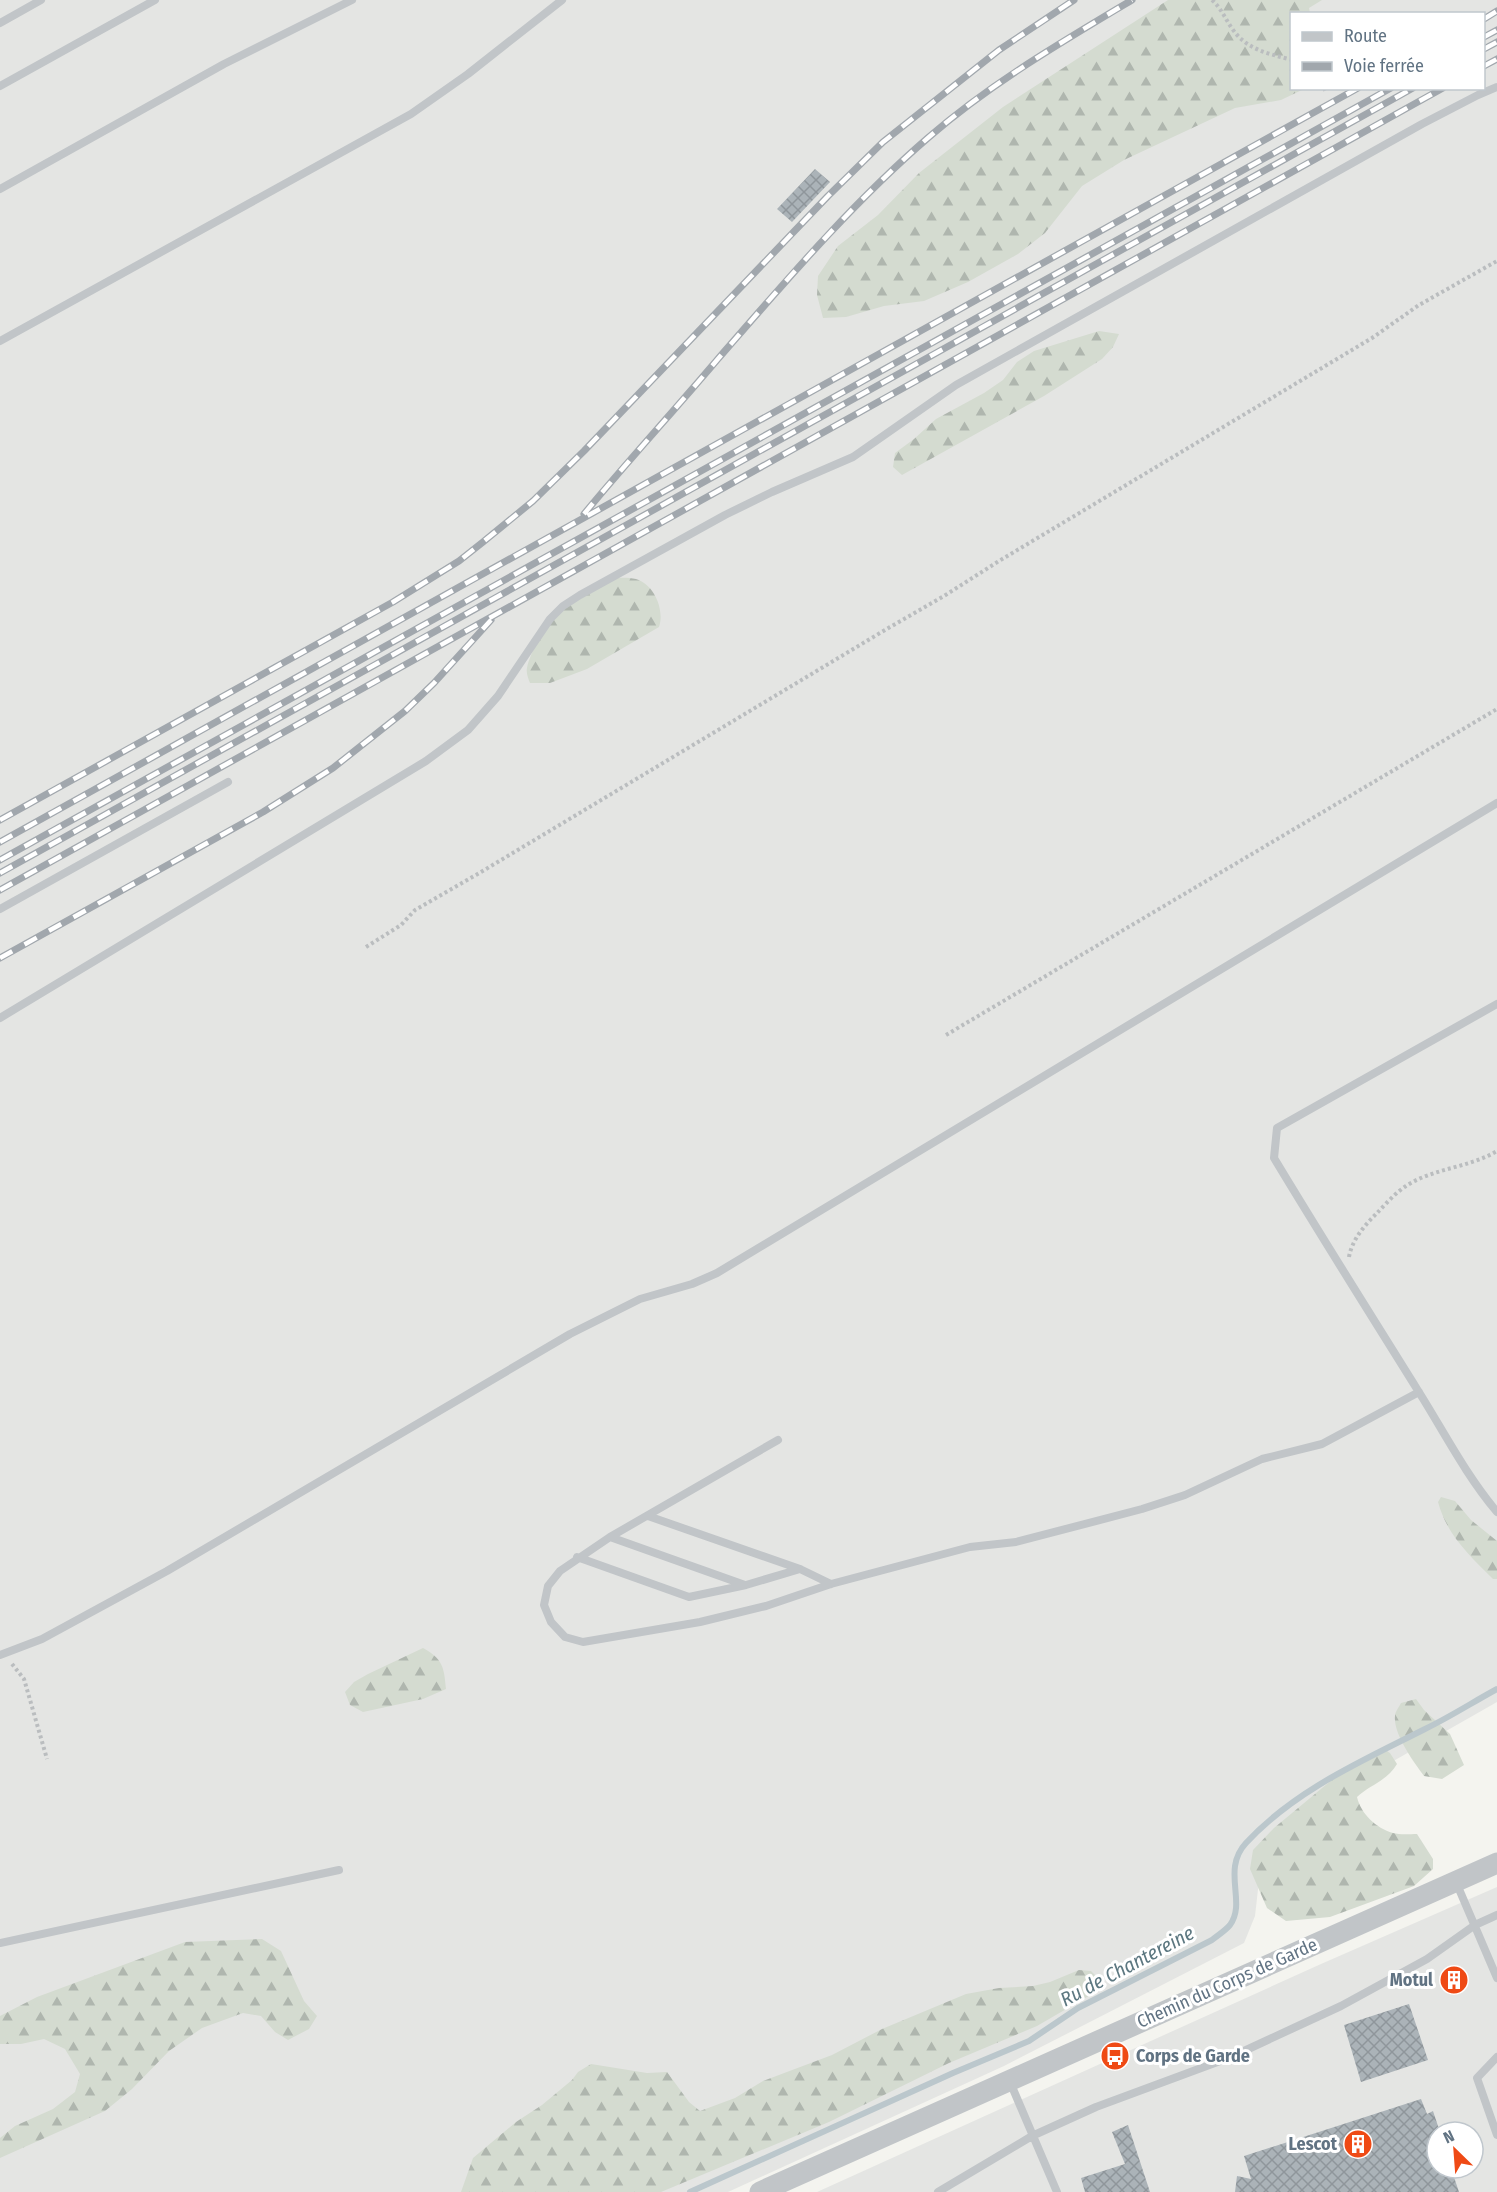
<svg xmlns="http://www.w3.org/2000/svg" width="1497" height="2192" viewBox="0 0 1497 2192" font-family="'Fira Sans Condensed',sans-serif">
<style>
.built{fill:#e4e5e3;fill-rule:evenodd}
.forest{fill:url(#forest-firs)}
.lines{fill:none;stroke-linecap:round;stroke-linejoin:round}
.stream{stroke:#bbc7cc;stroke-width:6}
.building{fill:url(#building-cross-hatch)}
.path{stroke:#babdbf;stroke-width:4;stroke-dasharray:3 3;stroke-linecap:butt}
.service{stroke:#c1c5c8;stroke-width:8}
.tertiary{stroke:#c1c5c8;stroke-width:21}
.rail-casing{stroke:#a1a7ad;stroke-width:7}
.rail{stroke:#fff;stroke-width:4.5;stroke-dasharray:14;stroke-linecap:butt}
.labels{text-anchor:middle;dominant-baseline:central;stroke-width:6;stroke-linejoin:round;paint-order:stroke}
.poi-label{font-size:18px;font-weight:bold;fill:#617383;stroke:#fff;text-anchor:end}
.street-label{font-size:18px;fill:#617383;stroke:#fff}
.water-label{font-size:20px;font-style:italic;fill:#5c7780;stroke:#fff}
</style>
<defs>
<pattern id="forest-firs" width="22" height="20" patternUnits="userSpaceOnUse" patternTransform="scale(1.5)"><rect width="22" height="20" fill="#d4dbd0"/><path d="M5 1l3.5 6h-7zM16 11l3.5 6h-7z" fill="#afb6ae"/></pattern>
<pattern id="building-cross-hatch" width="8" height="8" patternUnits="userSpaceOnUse" patternTransform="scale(1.5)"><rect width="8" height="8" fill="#abb3b8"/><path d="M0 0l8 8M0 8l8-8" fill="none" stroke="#8f969b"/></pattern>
</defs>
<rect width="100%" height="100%" fill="#f4f4ef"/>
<!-- built -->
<path class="built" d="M 0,0 L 1497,0 L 1497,1702 L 1339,1792 L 1262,1854 L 1255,1916 L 1244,1943 L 1004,2066 L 728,2192 L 0,2192 ZM 1292,14 L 1484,14 L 1484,88 L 1292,88 Z
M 1497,1887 L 1497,2192 L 817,2192 L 1321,1964 ZM 1437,2132 L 1473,2132 L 1473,2168 L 1437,2168 Z"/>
<!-- forest -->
<path class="forest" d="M 1168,0 L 1322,0 L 1309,8 L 1310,13 L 1292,14 L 1292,88 L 1304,89 L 1281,100 L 1235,108 L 1124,160 L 1082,186 L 1045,233 L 1018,254 L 968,282 L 924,301 L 884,306 L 846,317 L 823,318 L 817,295 L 818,276 L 838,246 L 878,215 L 919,173 L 1003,107 Z
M 1099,331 L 1119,334 L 1113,347 L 1102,359 L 1044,396 L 902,475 L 893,467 L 895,453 L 914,439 L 936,419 L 984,393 L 1003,380 L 1017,362 L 1034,351 Z
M 611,578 C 618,578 628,577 636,579 C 654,584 665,610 659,627 L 587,669 L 550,683 L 530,683 C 528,678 526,673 527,668 C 530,653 545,626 555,614 Z
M 1441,1497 L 1455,1501 L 1471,1520 L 1497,1541 L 1497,1579 L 1493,1579 C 1469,1555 1447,1535 1438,1502 Z
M 423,1648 C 443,1659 444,1667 446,1689 L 423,1699 L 363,1712 L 350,1705 L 345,1692 L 354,1682 L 368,1674 Z
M 1416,1699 L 1424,1710 L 1450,1734 L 1464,1765 L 1442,1779 L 1424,1776 C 1414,1762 1393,1734 1395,1716 C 1395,1712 1399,1707 1401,1703 Z
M 1384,1749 L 1390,1753 L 1397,1764 C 1388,1780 1370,1785 1357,1797 C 1361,1814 1376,1828 1393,1833 C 1400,1835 1410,1834 1417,1834 L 1433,1859 L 1433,1869 L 1414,1886 L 1330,1917 L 1286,1921 L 1267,1908 L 1250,1869 L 1253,1850 L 1274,1828 L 1345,1769 Z
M 262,1939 L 281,1951 L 304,2001 L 317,2016 L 309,2029 L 288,2040 L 275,2032 L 261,2016 L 243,2013 L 202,2028 L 169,2051 L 132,2089 L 105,2111 L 0,2158 L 0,2138 L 15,2126 L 53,2109 L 75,2092 L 80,2074 L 65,2049 L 44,2039 L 21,2044 L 0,2044 L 0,2016 L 37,1997 L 185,1942 Z
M 1079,1970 L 1091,1971 L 1102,1982 L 1099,1990 L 1037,2026 L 949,2063 L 829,2122 L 661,2192 L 461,2192 L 473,2158 L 516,2122 L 542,2105 L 572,2080 L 578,2072 L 591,2064 L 647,2073 L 667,2072 L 689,2102 L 700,2111 L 735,2098 L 763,2081 L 832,2055 L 882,2029 L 966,1994 L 999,1988 L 1033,1986 L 1050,1982 Z"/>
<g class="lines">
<!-- stream -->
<path class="stream" d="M 690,2192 L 953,2073 L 1029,2041 L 1078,2008 L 1212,1940 C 1218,1935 1225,1931 1230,1925 C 1247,1902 1221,1870 1246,1843 C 1295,1790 1362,1761 1425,1729 C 1450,1717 1473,1702 1497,1689"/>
</g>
<!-- building -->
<path class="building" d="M 815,169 L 830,182 L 792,222 L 777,209 Z
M 1409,2004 L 1428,2060 L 1361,2082 L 1344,2025 Z
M 1421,2099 L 1427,2114 L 1433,2111 L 1440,2132 L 1437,2132 L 1437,2168 L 1451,2168 L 1459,2192 L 1235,2192 L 1237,2176 L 1251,2179 L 1244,2156 Z
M 1128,2125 L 1150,2192 L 1085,2192 L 1081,2178 L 1125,2164 L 1112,2132 Z"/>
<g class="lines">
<!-- path -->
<path class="path" d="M 1212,0 C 1221,8 1225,18 1231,27 C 1246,50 1267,53 1292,60
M 1324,88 L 1326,92
M 366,947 L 401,925 L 415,910 L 476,875 L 890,627 L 944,596 L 999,561 L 1372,338 L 1419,305 L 1497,261
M 946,1035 L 1497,709
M 1349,1257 C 1352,1240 1364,1226 1376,1214 C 1385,1205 1395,1193 1406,1186 C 1433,1168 1469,1168 1497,1151
M 12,1664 L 24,1679 L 47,1759"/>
<!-- service -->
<path class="service" d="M 0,23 L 41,0
M 0,86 L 155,0
M 0,189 L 224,64 L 352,0
M 0,341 L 411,114 L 468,74 L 562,0
M 0,909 L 228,782
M 1497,1004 L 1277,1128 L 1274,1158 C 1321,1236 1369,1312 1417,1389 C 1443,1430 1465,1474 1497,1512
M 0,1018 L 426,761 L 468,730 L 498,696 L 550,619 L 563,606 L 580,595 L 725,515 L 772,492 L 853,457 L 956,385 L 1422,124 L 1478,95 L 1497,87
M 778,1440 L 610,1537 L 560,1571 L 548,1586 L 544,1605 L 551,1622 L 565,1637 L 583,1642 L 700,1622 L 766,1606 L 831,1584 L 970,1547 L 1016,1542 L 1142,1509 L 1185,1495 L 1262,1459 L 1322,1444 L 1419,1392
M 648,1516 L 800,1569 L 831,1584
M 610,1537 L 745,1585
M 577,1557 L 689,1597 L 746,1585 L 800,1569
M 0,1655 L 42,1639 L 167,1571 L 570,1334 L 640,1299 L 692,1284 L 717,1273 L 1497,803
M 1456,1882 L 1497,1978
M 0,1943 L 339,1870
M 1497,2057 L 1477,2078 L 1497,2135
M 1010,2082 L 1057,2192
M 938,2192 L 1032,2136 L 1096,2107 L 1231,2057 L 1341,2006 L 1427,1959 L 1475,1925 L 1497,1915"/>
<!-- tertiary -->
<path class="tertiary" d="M 760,2192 L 1497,1863"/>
<!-- rail casing -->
<g class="rail-casing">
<path id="rail" d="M 1484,19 L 1497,11
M 1484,37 L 1497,30
M 1484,49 L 1497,42
M 1484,66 L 1497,59
M 584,514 C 627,462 673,412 717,360 C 785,282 851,204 929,137 C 991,83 1062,42 1132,0
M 0,820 L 393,602 L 459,561 L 483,542 L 533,501 L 584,451 L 828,196 L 883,142 L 999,50 L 1074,0
M 0,842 L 1358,88
M 0,860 L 1391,88
M 0,873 L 1413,88
M 0,890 L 1443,88
M 0,958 L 263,812 L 333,768 L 405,711 L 434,683 L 491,620"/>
</g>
<!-- rail -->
<use href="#rail" class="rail"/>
</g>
<!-- icons -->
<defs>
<g id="building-disc" transform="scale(1.5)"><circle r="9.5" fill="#ef4a15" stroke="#fff"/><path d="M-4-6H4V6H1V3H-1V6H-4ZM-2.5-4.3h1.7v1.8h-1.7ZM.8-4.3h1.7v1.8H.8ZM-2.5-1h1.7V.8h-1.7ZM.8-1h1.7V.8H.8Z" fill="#fff"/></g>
<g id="bus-disc" transform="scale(1.5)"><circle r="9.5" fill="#ef4a15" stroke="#fff"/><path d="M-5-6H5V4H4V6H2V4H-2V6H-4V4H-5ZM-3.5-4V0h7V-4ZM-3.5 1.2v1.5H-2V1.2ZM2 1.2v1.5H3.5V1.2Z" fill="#fff"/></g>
</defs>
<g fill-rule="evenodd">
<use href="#building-disc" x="1454" y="1980"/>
<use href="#bus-disc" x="1115" y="2056"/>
<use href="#building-disc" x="1358" y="2144"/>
</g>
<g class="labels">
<!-- poi labels -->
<g class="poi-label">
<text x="1433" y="1980">Motul</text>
<text x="1136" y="2056" text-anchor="start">Corps de Garde</text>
<text x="1337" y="2144">Lescot</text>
</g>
<!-- street labels -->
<g class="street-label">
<text transform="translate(1227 1983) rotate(-24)">Chemin du Corps de Garde</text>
</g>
<!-- water labels -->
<g class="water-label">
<text transform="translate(1127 1966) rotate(-28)">Ru de Chantereine</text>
</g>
</g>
<!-- legend -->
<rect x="1290" y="12" width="195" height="78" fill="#ffffff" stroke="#c0c7cd" stroke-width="1.5"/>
<rect x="1302" y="32" width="30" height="9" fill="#c1c5c8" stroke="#c0c7cd" stroke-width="1.5"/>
<text x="1344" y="42" font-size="18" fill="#617383">Route</text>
<rect x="1302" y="62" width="30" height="9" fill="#a1a7ad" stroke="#c0c7cd" stroke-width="1.5"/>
<text x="1344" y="72" font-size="18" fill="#617383">Voie ferrée</text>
<!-- north arrow -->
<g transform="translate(1455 2150) rotate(335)"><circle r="28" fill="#ffffff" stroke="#c0c7cd" stroke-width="1.5"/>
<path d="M0-4.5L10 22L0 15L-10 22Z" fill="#ef4a15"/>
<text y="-9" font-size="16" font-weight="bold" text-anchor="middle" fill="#617383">N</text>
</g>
</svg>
